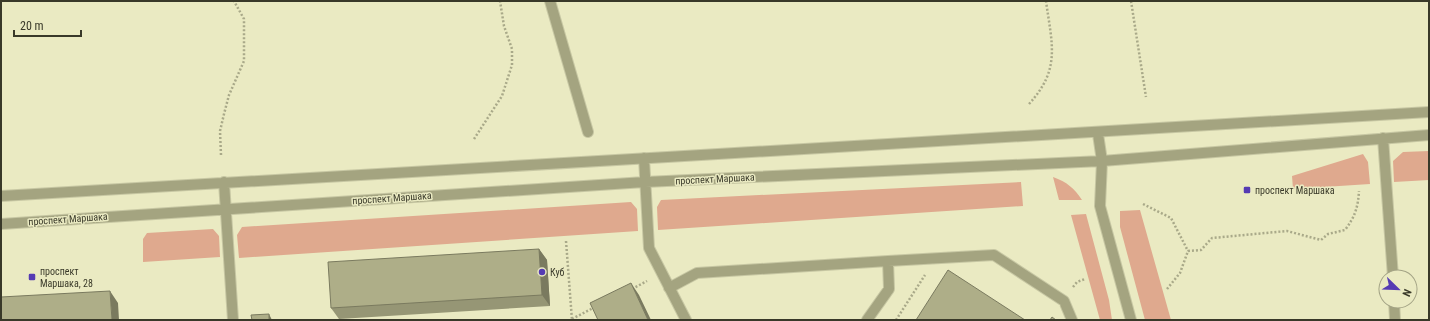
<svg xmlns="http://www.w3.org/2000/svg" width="1430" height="321" viewBox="0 0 1430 321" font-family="'Roboto Condensed',sans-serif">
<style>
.green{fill:#dfa98e}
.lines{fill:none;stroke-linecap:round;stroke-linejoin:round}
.minor-casing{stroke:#c7c7a3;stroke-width:12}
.path{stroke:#a9a989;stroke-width:2.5;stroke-dasharray:2 2;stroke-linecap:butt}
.minor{stroke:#a4a480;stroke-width:10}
.wall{fill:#969675}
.shaded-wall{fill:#7a7a5f}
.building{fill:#aeae88;stroke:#7a7a5f}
.poi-dot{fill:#553bb3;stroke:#eaeac2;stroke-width:1.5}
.labels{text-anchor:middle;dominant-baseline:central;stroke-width:3;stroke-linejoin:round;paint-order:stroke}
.street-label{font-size:10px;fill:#393929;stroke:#eaeac2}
.poi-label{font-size:10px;fill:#393929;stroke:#eaeac2;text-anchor:start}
</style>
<rect width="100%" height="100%" fill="#eaeac2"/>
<!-- green -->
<path class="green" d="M 1429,151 L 1429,180 L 1394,182 L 1393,161 L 1403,152 Z
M 1363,154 L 1368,162 L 1370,184 L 1293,189 L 1292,176 Z
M 1053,177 C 1067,182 1074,188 1082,200 L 1059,200 Z
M 1021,182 L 1023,206 L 658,230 L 657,207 L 661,200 Z
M 631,202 L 637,209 L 638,231 L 239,258 L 237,235 L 242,227 Z
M 1140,210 L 1171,320 L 1145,320 L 1120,227 L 1120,211 Z
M 1086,214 L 1109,300 L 1112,320 L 1100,320 L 1071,215 Z
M 213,229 L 219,236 L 220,257 L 143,262 L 143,239 L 147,233 Z"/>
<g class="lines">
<!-- minor casing -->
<g class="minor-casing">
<path id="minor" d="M 550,1 L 588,132
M 1098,134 L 1102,161 L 1100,206 L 1131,320
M 1383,138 L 1393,277
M 644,158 L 649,248 L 686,320
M 224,182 L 233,320
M 1,196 C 477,166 953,143 1429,112
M 1,224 L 645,182 L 1102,161 L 1429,135
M 669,288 L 697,273 L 888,261
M 1394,301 L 1395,320
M 867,320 L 889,289 L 888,261 L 994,255 L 1064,301 L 1072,320"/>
</g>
<!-- path -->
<path class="path" d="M 1131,1 L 1146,97
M 1029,104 C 1061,69 1052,45 1046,1
M 474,139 L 502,96 L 512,65 L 512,49 L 504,26 L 500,1
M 221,155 L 220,131 L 224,114 L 229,95 L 244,61 L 244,19 L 234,1
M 1143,204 L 1171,218 L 1188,251
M 566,241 L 572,320
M 1073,287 L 1077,282 L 1085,279
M 632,289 L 647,281
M 1167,289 L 1180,273 L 1188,251 L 1201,250 L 1212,238 L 1287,231 L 1321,240 L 1328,234 L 1345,230 C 1355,217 1358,207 1359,191
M 572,319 L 595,307
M 896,320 L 925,275"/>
<!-- minor -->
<use href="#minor" class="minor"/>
</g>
<!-- wall -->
<path class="wall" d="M 539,249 L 547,260 L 550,306 L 339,319 L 331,308 Z"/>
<!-- shaded-wall -->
<path class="shaded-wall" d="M 539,249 L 547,260 L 550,306 L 542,295 Z
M 631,283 L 639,295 L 651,320 L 648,320 Z
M 110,291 L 118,303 L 119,320 L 112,320 Z
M 269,314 L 272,320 L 269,320 Z"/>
<!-- building -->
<path class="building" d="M 539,249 L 542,295 L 331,308 L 328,262 Z
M 948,270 L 1025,320 L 916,320 Z
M 631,283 L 648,320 L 598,320 L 590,303 Z
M 110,291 L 112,320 L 1,320 L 1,297 Z
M 269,314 L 269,320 L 252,320 L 251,315 Z
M 1052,317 L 1056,320 L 1050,320 Z"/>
<!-- markers -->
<g class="poi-dot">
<rect x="1243" y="186" width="8" height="8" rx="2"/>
<circle cx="542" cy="272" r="4"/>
<rect x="28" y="273" width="8" height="8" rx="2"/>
</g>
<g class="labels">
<!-- street labels -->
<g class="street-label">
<text transform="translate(715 179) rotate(-3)">проспект Маршака</text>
<text transform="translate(392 198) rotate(-4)">проспект Маршака</text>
<text transform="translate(68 219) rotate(-4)">проспект Маршака</text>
</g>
<!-- poi labels -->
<g class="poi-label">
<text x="1255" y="190">проспект Маршака</text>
<text x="40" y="271">проспект<tspan x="40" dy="12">Маршака, 28</tspan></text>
<text x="550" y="272">Куб</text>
</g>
</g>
<!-- border -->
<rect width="1430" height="321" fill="none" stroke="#393929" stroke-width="4"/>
<!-- north arrow -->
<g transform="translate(1398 289) rotate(113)"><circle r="19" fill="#eaeac2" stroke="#a3a385"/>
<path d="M0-3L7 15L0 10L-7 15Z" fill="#553bb3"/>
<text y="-6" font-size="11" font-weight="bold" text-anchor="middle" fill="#393929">N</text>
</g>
<!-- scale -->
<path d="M14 30v6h67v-6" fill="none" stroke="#393929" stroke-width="2"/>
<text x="20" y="30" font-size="12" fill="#393929" stroke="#eaeac2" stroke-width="3" paint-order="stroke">20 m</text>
</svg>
